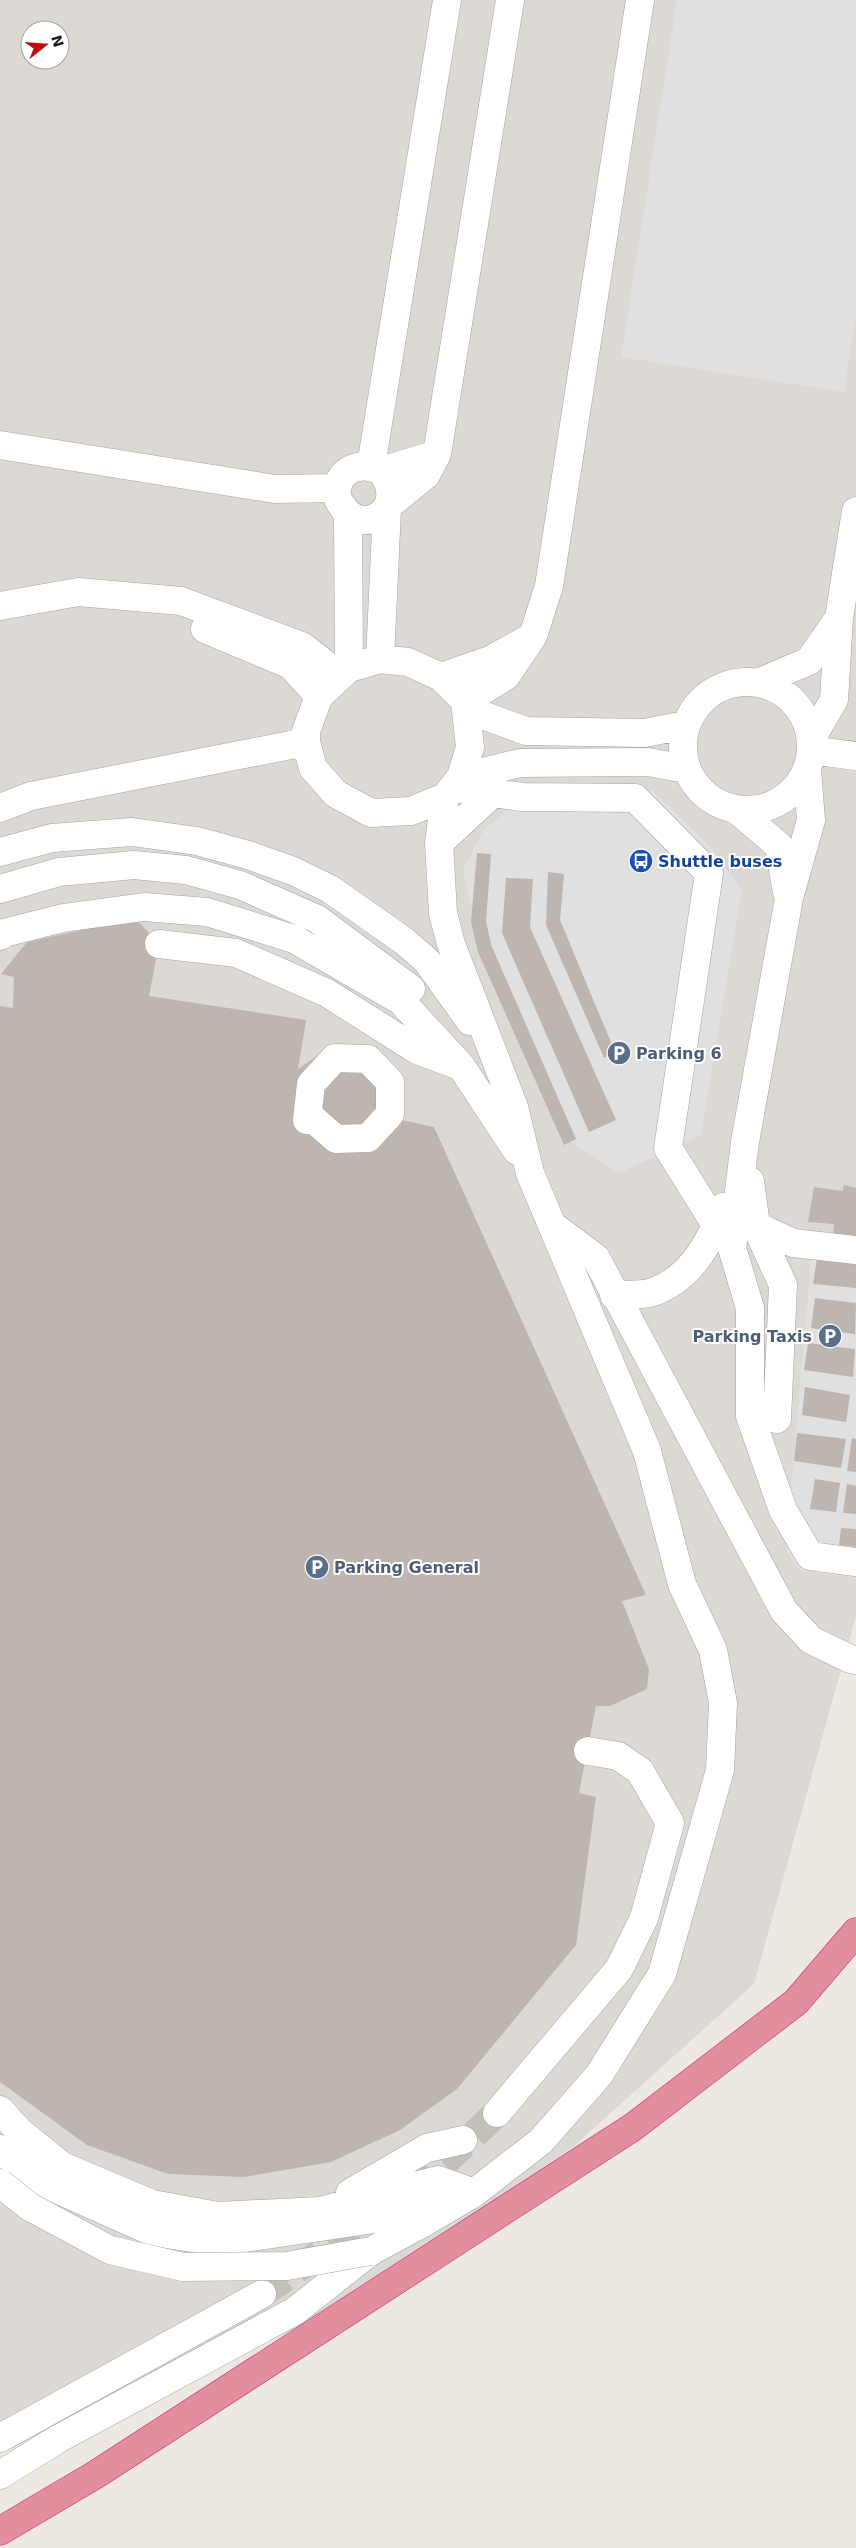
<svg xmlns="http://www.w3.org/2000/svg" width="856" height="2548" viewBox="0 0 856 2548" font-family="'DejaVu Sans',sans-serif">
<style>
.airport{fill:#dcd9d4;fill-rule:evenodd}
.parking{fill:#e0e0e0}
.building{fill:#bdb5af}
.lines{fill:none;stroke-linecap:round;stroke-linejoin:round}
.minor-tunnel{stroke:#c3c0ba;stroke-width:28;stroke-dasharray:28 14;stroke-linecap:butt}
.minor-casing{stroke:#a3a3a3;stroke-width:29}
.highway-casing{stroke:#cd2d67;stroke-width:29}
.minor{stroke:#fff;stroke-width:28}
.highway{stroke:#e18e9f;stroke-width:28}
.minor-bridge-casing{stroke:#a3a3a3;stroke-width:29;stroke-linecap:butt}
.minor-bridge{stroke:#fff;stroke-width:28}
.labels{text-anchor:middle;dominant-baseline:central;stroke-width:4;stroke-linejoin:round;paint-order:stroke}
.transit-label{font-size:16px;font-weight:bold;fill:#164399;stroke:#fff;text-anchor:start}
.service-label{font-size:16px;font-weight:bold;fill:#4e5e75;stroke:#fff;text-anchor:start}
</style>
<rect width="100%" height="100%" fill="#ede9e2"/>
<!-- airport -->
<path class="airport" d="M 0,0 L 856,0 L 856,1616 L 754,1984 L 574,2146 L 317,2320 L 0,2453 ZM 30,30 L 60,30 L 60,60 L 30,60 Z"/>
<!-- parking -->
<path class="parking" d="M 677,0 L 856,0 L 856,319 L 844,392 L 621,357 Z
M 533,787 L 653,791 L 713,850 L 742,891 L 701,1135 L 619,1173 L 561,1136 L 486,971 L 463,870 L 483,831 Z
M 813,1235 L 856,1239 L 856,1578 L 800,1571 L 786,1549 Z"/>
<!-- building -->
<path class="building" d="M 477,853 L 491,854 L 486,922 L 492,947 L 576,1139 L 564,1145 L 478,952 L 471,922 Z
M 548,872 L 564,874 L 560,920 L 615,1052 L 604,1058 L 546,925 Z
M 506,878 L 533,879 L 530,927 L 616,1120 L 589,1132 L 502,933 Z
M 139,922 L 159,944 L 149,996 L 306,1020 L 298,1069 L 335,1044 L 373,1049 L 392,1118 L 434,1127 L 646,1595 L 622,1601 L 649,1669 L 647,1689 L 610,1706 L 596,1706 L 579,1793 L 596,1797 L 576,1945 L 457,2089 L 400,2130 L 331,2162 L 244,2177 L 168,2174 L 87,2145 L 0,2082 L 0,1006 L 13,1008 L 14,977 L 1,974 L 27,942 L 109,924 Z
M 844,1185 L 856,1188 L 856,1240 L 833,1237 L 834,1224 L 808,1222 L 814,1187 L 843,1191 Z
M 818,1252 L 856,1258 L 856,1288 L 813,1284 Z
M 815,1298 L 856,1303 L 855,1334 L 811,1328 Z
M 808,1343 L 855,1349 L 853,1377 L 804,1370 Z
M 805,1387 L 850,1395 L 846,1422 L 802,1415 Z
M 797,1433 L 846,1439 L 841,1468 L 794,1461 Z
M 852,1438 L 856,1439 L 856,1472 L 847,1471 Z
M 815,1479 L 840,1483 L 836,1512 L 810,1509 Z
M 847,1484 L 856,1486 L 856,1514 L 843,1513 Z
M 841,1528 L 856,1529 L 856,1547 L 839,1545 Z"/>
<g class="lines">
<!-- minor-tunnel -->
<path class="minor-tunnel" d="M 411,2190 L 429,2177 L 497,2113
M 262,2294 L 373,2216"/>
<!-- minor casing -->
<g class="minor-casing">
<path id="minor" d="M 0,445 L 275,489 L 337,488
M 371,466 L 447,0
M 381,471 C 410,506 364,540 342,506 C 338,500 336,496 337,489 C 341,466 364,462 381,471 L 437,454
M 389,505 L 426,475 L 437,454 L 510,0
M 348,516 L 349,668
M 0,606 L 78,592 L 181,601 L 302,646 L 339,675
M 205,629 L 291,665 L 319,696
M 380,659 L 408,662 L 441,677 L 465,701 L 470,747 L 461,777 L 445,797 L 411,811 L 371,813 L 336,794 L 313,768 L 306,742 L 306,731 L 319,696 L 349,668 Z
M 380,659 L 387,509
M 441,677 L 490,660 L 528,639
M 760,682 L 809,661 L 839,618
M683 746a64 64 0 1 1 128 0a64 64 0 1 1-128 0Z
M 465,701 L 506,676 L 533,636 L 549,586 L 640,0
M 466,709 L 526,731 L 645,733 L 685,725
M 811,739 L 834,700 L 839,618 L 856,511
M 811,750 L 856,756
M 807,770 L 811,820 L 789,898 L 745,1142 L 732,1248 L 750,1308 L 750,1416 L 783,1510 L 810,1556 L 856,1562
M 461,777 L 520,763 L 648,762 L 686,769
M 455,788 L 522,797 L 635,798 L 709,873 L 668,1148 L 716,1225
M 0,808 L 31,796 L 306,742
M 738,811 L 779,846 L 787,892
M 439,843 L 493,793
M 0,852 L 52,838 L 132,832 L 197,841 L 248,855 L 293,871 L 330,889 L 404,941 L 427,961 L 470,1021
M 0,889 L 59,872 L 134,865 L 186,870 L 240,885 L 317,919 L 411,989
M 0,936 L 4,933 L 63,918 L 144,907 L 207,912 L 294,939 L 401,1001 L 461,1066 L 517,1151
M 159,944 L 236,953 L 327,993 L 417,1050 L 455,1064
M 750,1181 L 756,1226 L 783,1285 L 777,1419
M 553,1226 L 596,1258 L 784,1611 L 811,1640 L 850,1659 L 856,1660
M 756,1226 L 793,1243 L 856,1250
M 614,1295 C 626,1294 643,1296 653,1292 C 690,1279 711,1242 723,1207
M 0,2110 L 20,2132 L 62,2166 L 152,2204 L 218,2216 L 320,2211 L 438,2180 L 474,2193
M 497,2113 L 619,1969 L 644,1918 L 670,1823 L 640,1771 L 618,1756 L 588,1751
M 0,2149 L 36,2180 L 153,2232 L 218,2242 L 381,2218 L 439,2202
M 350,2193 L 427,2148 L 463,2140
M 0,2438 L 262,2294
M 0,2475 L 58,2439 L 295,2311 L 371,2251 L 423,2223 L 474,2193 L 541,2141 L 599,2075 L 662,1974 L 720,1770 L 723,1703 L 713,1650 L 682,1584 L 647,1451 L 530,1173 L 514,1107 L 451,944 L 443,913 L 439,843 L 445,797"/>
</g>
<!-- highway casing -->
<g class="highway-casing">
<path id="highway" d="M 0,2531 L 95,2475 L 633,2127 L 796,2002 L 856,1932"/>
</g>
<!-- minor -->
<use href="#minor" class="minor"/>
<!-- highway -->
<use href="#highway" class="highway"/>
<!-- minor-bridge casing -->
<g class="minor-bridge-casing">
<path id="minor-bridge" d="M 307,1120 L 311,1084 L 335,1058 L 368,1059 L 390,1082 L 390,1114 L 368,1138 L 336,1139 L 312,1118
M 0,2183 L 30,2207 L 110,2250 L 183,2267 L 287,2266 L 371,2251"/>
</g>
<!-- minor-bridge -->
<use href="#minor-bridge" class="minor-bridge"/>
</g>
<!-- icons -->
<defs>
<g id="bus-disc" transform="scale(1.25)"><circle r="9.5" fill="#1a4fb4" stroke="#fff"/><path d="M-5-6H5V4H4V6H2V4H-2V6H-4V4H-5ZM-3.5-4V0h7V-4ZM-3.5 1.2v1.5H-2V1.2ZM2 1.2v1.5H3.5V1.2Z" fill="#fff"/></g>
<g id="parking-disc" transform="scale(1.25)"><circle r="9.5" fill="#5c6f8a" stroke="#fff"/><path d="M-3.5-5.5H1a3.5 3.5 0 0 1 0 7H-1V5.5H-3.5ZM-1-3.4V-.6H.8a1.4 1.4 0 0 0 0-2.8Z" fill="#fff"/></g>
</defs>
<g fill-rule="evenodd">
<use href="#bus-disc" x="641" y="861"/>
<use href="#parking-disc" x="619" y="1053"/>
<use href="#parking-disc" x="830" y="1336"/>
<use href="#parking-disc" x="317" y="1567"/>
</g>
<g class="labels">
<!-- transit labels -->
<g class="transit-label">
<text x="658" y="861">Shuttle buses</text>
</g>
<!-- service labels -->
<g class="service-label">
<text x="636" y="1053">Parking 6</text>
<text x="812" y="1336" text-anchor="end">Parking Taxis</text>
<text x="334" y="1567">Parking General</text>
</g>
</g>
<!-- north arrow -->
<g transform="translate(45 45) rotate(73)"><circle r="24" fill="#ffffff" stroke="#a4a4a4"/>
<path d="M0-4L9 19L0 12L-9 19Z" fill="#bd0b0f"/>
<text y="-8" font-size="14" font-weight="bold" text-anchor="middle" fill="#1c1c1c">N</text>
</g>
</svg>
